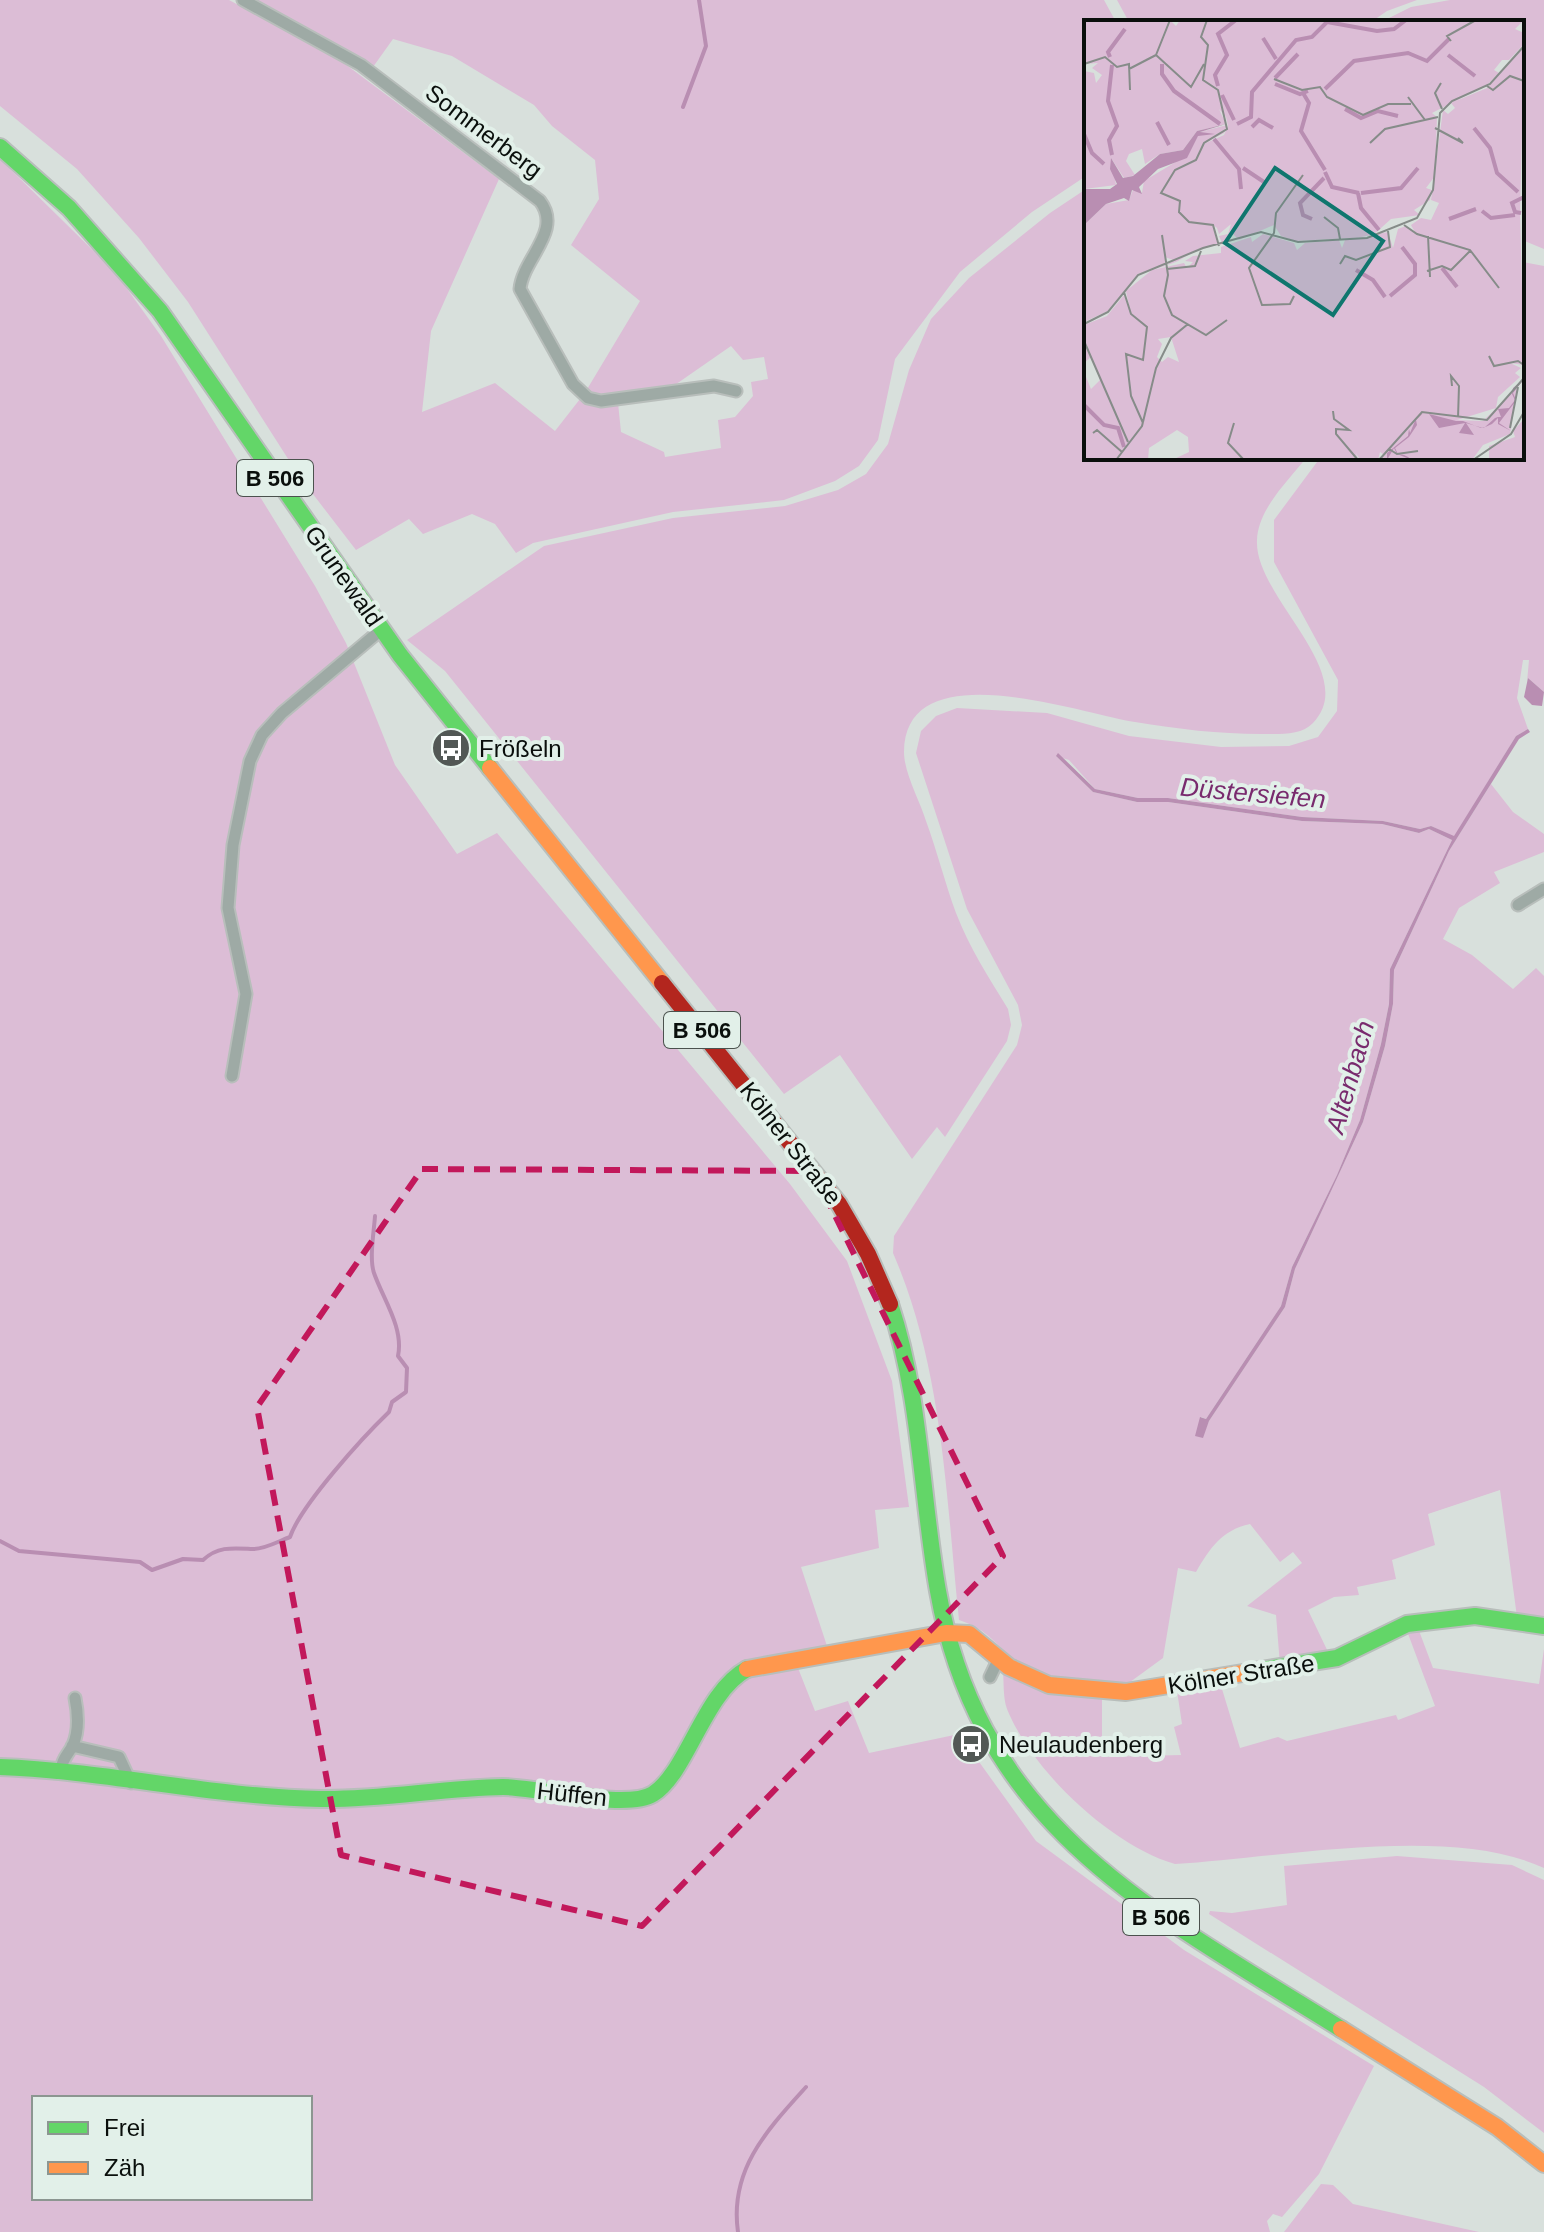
<svg xmlns="http://www.w3.org/2000/svg" width="1544" height="2232" viewBox="0 0 1544 2232" font-family="Helvetica,sans-serif">
<style>
.green{fill:#dcbdd6;fill-rule:evenodd}
.water{fill:#b98eb2}
.lines{fill:none;stroke-linecap:round;stroke-linejoin:round}
.stream{stroke:#b98eb2;stroke-width:4}
.street-casing{stroke:#b8bebb;stroke-width:15}
.fast-casing{stroke:#b8bebb;stroke-width:20}
.slow-casing{stroke:#b8bebb;stroke-width:20}
.jam-casing{stroke:#b8bebb;stroke-width:20}
.street{stroke:#9eaaa5;stroke-width:11}
.fast{stroke:#63d668;stroke-width:16}
.slow{stroke:#ff974d;stroke-width:16}
.jam{stroke:#b3261e;stroke-width:16}
.marked{fill:none;stroke:#c2185b;stroke-width:6;stroke-dasharray:16 10;stroke-linejoin:round}
.labels{text-anchor:middle;dominant-baseline:central;stroke-width:8;stroke-linejoin:round;paint-order:stroke}
.shield{fill:#e2f0e9;stroke:#4b524e;stroke-width:2}
.shield-label{font-size:22px;font-weight:bold;fill:#0a0f0c}
.street-label{font-size:24px;fill:#0a0f0c;stroke:#e2f0e9}
.poi-label{font-size:24px;fill:#0a0f0c;stroke:#e2f0e9;text-anchor:start}
.water-label{font-size:26px;font-style:italic;fill:#792b6e;stroke:#e2f0e9}
.inset-river{fill:none;stroke:#b98eb2;stroke-width:4}
.inset-road{fill:none;stroke:#868c89;stroke-width:2}
.view{fill:#0f766e;fill-opacity:0.15;stroke:#0f766e;stroke-width:4}
.inset-edge{fill:none;stroke:#0a0f0c;stroke-width:4}
</style>
<rect width="100%" height="100%" fill="#d8e0dc"/>
<!-- green -->
<path class="green" d="M 0,0 L 229,0 L 337,58 L 499,179 L 431,331 L 422,412 L 495,383 L 555,431 L 580,399 L 594,405 L 618,403 L 621,432 L 664,452 L 665,457 L 721,448 L 718,420 L 735,417 L 753,396 L 751,382 L 768,379 L 764,357 L 743,360 L 731,346 L 672,387 L 608,396 L 586,391 L 640,301 L 571,245 L 599,199 L 595,160 L 552,126 L 534,105 L 452,56 L 393,39 L 373,67 L 255,0 L 1104,0 L 1116,22 L 1086,22 L 1086,176 L 1032,212 L 960,272 L 895,359 L 878,440 L 859,466 L 835,481 L 784,500 L 673,512 L 533,543 L 516,553 L 495,524 L 472,514 L 423,534 L 409,519 L 356,550 L 299,476 L 188,302 L 139,238 L 77,169 L 0,106 Z
M 1117,0 L 1417,0 L 1387,11 L 1371,22 L 1129,22 Z
M 1450,0 L 1544,0 L 1544,249 L 1522,240 L 1522,22 L 1381,22 L 1411,7 Z
M 0,159 L 115,272 L 161,336 L 315,586 L 346,643 L 395,765 L 457,854 L 497,833 L 790,1184 L 847,1261 L 892,1381 L 909,1507 L 875,1510 L 879,1548 L 801,1567 L 827,1646 L 796,1663 L 815,1711 L 848,1701 L 869,1753 L 959,1734 L 1036,1841 L 1184,1950 L 1374,2066 L 1319,2174 L 1282,2217 L 1273,2214 L 1267,2221 L 1270,2232 L 0,2232 ZM 34,2098 L 310,2098 L 310,2198 L 34,2198 Z
M 1086,189 L 1086,458 L 1306,458 C 1288,481 1258,509 1257,540 C 1254,597 1361,673 1313,723 C 1301,736 1277,734 1261,734 C 1219,734 1177,729 1135,722 C 1081,714 905,650 904,752 C 904,773 920,801 926,821 C 937,851 945,883 956,913 C 969,947 989,978 1008,1009 L 1011,1025 L 1007,1041 L 945,1137 L 937,1127 L 912,1159 L 840,1055 L 784,1094 L 445,671 L 407,640 L 544,546 L 673,518 L 785,506 L 838,490 L 866,474 L 888,444 L 909,370 L 931,319 L 969,278 L 1050,213 Z
M 1522,262 L 1544,266 L 1544,692 L 1528,678 L 1527,682 L 1529,660 L 1523,660 L 1517,698 L 1528,729 L 1516,736 L 1454,837 L 1431,826 L 1420,829 L 1383,821 L 1302,817 L 1168,798 L 1138,798 L 1095,789 L 1069,760 L 1056,756 L 1093,792 L 1137,802 L 1168,802 L 1302,821 L 1382,824 L 1419,833 L 1429,829 L 1452,840 L 1390,969 L 1389,1004 L 1381,1044 L 1360,1120 L 1337,1175 L 1292,1267 L 1281,1306 L 1206,1419 L 1201,1417 L 1202,1438 L 1209,1421 L 1285,1307 L 1295,1269 L 1363,1122 L 1385,1046 L 1393,1004 L 1394,970 L 1449,851 L 1491,784 L 1513,812 L 1544,834 L 1544,852 L 1494,872 L 1500,883 L 1459,908 L 1443,939 L 1472,955 L 1513,989 L 1536,968 L 1544,976 L 1544,1620 L 1517,1617 L 1500,1490 L 1428,1514 L 1435,1545 L 1392,1560 L 1396,1579 L 1357,1587 L 1359,1595 L 1334,1597 L 1308,1610 L 1329,1654 L 1280,1665 L 1276,1615 L 1247,1606 L 1302,1563 L 1293,1552 L 1280,1562 L 1250,1524 C 1222,1530 1210,1548 1196,1572 L 1178,1568 L 1163,1658 L 1126,1685 C 1092,1685 1051,1682 1021,1664 C 996,1648 991,1630 959,1620 C 946,1496 943,1368 893,1253 L 894,1236 L 1017,1045 L 1022,1025 L 1018,1005 L 967,909 L 916,753 L 921,731 L 936,716 L 957,708 L 1047,713 L 1129,736 L 1221,747 L 1289,746 L 1318,737 L 1337,711 L 1338,680 L 1274,562 L 1274,520 L 1320,458 L 1522,458 Z
M 1418,1628 L 1433,1668 L 1539,1684 L 1544,1649 L 1544,1868 C 1450,1824 1280,1858 1175,1864 C 1112,1846 1032,1771 1007,1709 C 1003,1698 1004,1684 1003,1672 L 1031,1686 L 1102,1698 L 1102,1757 L 1181,1755 L 1174,1727 L 1182,1724 L 1177,1691 L 1226,1682 L 1222,1689 L 1240,1748 L 1278,1737 L 1287,1741 L 1396,1715 L 1398,1720 L 1435,1706 L 1407,1631 Z
M 1397,1856 L 1512,1865 L 1544,1880 L 1544,2133 L 1484,2087 L 1209,1914 L 1210,1911 L 1232,1913 L 1287,1905 L 1284,1866 Z
M 1321,2184 L 1333,2185 L 1353,2204 L 1479,2232 L 1284,2232 Z"/>
<!-- water -->
<path class="water" d="M 1528,678 L 1544,692 L 1542,706 L 1532,705 L 1524,697 Z
M 1528,729 L 1530,732 L 1519,739 L 1449,851 L 1394,970 L 1393,1004 L 1385,1046 L 1363,1122 L 1295,1269 L 1285,1307 L 1209,1421 L 1203,1438 L 1195,1436 L 1200,1417 L 1206,1419 L 1281,1306 L 1292,1267 L 1337,1175 L 1360,1120 L 1381,1044 L 1389,1004 L 1390,969 L 1452,840 L 1429,829 L 1419,833 L 1382,824 L 1302,821 L 1168,802 L 1137,802 L 1093,792 L 1056,756 L 1058,753 L 1095,789 L 1138,798 L 1168,798 L 1302,817 L 1383,821 L 1420,829 L 1431,826 L 1454,836 L 1516,736 Z"/>
<g class="lines">
<!-- stream -->
<path class="stream" d="M 683,107 L 706,46 L 699,0
M 0,1541 L 19,1551 L 140,1562 L 152,1570 L 183,1559 L 203,1560 C 218,1546 233,1548 252,1549 C 263,1550 279,1541 290,1537 C 301,1505 363,1437 389,1412 L 392,1402 L 406,1392 L 407,1368 L 398,1356 C 404,1328 383,1299 374,1273 C 369,1258 374,1232 375,1216
M 738,2232 C 729,2170 767,2130 806,2087"/>
<!-- street casing -->
<g class="street-casing">
<path id="street" d="M 243,0 L 361,65 L 540,201 C 563,231 523,258 520,289 L 573,384 L 588,398 L 601,401 L 714,386 L 736,391
M 1518,905 L 1544,889
M 232,1076 L 246,994 L 228,908 L 233,845 L 250,761 L 262,735 L 282,713 L 382,629
M 990,1677 L 999,1658
M 72,1746 L 119,1757 L 131,1783
M 61,1769 C 63,1757 68,1755 73,1745 C 79,1731 78,1713 75,1698"/>
</g>
<!-- fast casing -->
<g class="fast-casing">
<path id="fast" d="M 0,147 L 69,208 L 160,311 L 400,655 L 490,768
M 890,1304 C 921,1397 921,1495 938,1591 C 980,1829 1156,1913 1341,2029
M 1249,1672 L 1337,1658 L 1407,1624 L 1475,1616 L 1544,1626
M 0,1767 C 108,1771 212,1797 321,1799 C 381,1800 442,1788 503,1787 C 539,1787 625,1811 653,1794 C 687,1773 704,1692 747,1669"/>
</g>
<!-- slow casing -->
<g class="slow-casing">
<path id="slow" d="M 490,768 L 662,983
M 747,1669 L 946,1633 L 969,1634 L 1009,1667 L 1049,1685 L 1126,1692 L 1249,1672
M 1341,2029 L 1497,2127 L 1544,2164"/>
</g>
<!-- jam casing -->
<g class="jam-casing">
<path id="jam" d="M 662,983 L 839,1204 L 868,1254 L 890,1304"/>
</g>
<!-- street -->
<use href="#street" class="street"/>
<!-- fast -->
<use href="#fast" class="fast"/>
<!-- slow -->
<use href="#slow" class="slow"/>
<!-- jam -->
<use href="#jam" class="jam"/>
</g>
<!-- marked area -->
<path class="marked" d="M 422,1169 L 813,1171 L 1003,1556 L 642,1926 L 341,1855 L 257,1407 Z"/>
<!-- icons -->
<defs>
<g id="bus-disc" transform="scale(2)"><circle r="9.5" fill="#525855" stroke="#e2f0e9"/><path d="M-5-6H5V4H4V6H2V4H-2V6H-4V4H-5ZM-3.5-4V0h7V-4ZM-3.5 1.2v1.5H-2V1.2ZM2 1.2v1.5H3.5V1.2Z" fill="#fff"/></g>
</defs>
<g fill-rule="evenodd">
<use href="#bus-disc" x="451" y="748"/>
<use href="#bus-disc" x="971" y="1744"/>
</g>
<g class="labels">
<!-- shield labels -->
<g class="shield">
<rect x="237" y="460" width="76" height="36" rx="6"/>
<rect x="664" y="1012" width="76" height="36" rx="6"/>
<rect x="1123" y="1899" width="76" height="36" rx="6"/>
</g>
<g class="shield-label">
<text x="275" y="478">B 506</text>
<text x="702" y="1030">B 506</text>
<text x="1161" y="1917">B 506</text>
</g>
<!-- street labels -->
<g class="street-label">
<text transform="translate(484 131) rotate(37)">Sommerberg</text>
<text transform="translate(344 576) rotate(55)">Grunewald</text>
<text transform="translate(791 1143) rotate(52)">Kölner Straße</text>
<text transform="translate(1241 1674) rotate(-9)">Kölner Straße</text>
<text transform="translate(572 1794) rotate(6)">Hüffen</text>
</g>
<!-- poi labels -->
<g class="poi-label">
<text x="479" y="748">Frößeln</text>
<text x="999" y="1744">Neulaudenberg</text>
</g>
<!-- water labels -->
<g class="water-label">
<text transform="translate(1253 793) rotate(5)">Düstersiefen</text>
<text transform="translate(1350 1077) rotate(-74)">Altenbach</text>
</g>
</g>
<!-- overview -->
<g transform="translate(1084 20)">
<rect width="440" height="440" fill="#d8e0dc"/>
<path d="M 0,0 L 86,0 L 92,6 L 96,0 L 440,0 L 431,9 L 440,13 L 440,24 L 425,40 L 418,40 L 410,50 L 415,53 L 403,65 L 348,93 L 353,97 L 351,156 L 342,168 L 348,170 L 346,180 L 330,190 L 336,195 L 307,199 L 287,217 L 211,221 L 197,216 L 190,205 L 155,220 L 149,214 L 139,225 L 135,216 L 144,214 L 147,204 L 135,214 L 133,208 L 128,204 L 134,225 L 114,229 L 94,241 L 89,243 L 83,245 L 89,240 L 81,237 L 81,246 L 54,254 L 24,291 L 0,302 L 0,205 L 22,184 L 45,180 L 49,170 L 58,173 L 60,161 L 100,137 L 116,112 L 143,105 L 140,113 L 120,124 L 140,115 L 144,106 L 142,97 L 135,89 L 142,104 L 113,111 L 99,130 L 76,134 L 61,144 L 58,129 L 45,134 L 42,141 L 51,155 L 40,158 L 27,138 L 32,165 L 0,169 L 0,51 L 10,53 L 12,63 L 18,55 L 8,48 L 14,43 L 0,44 ZM 440,27 L 436,194 L 440,345 L 426,343 L 437,348 L 431,353 L 436,357 L 414,377 L 412,388 L 373,400 L 399,401 L 433,368 L 426,414 L 399,425 L 388,440 L 296,440 L 300,435 L 296,432 L 294,440 L 276,440 L 272,433 L 274,440 L 88,440 L 105,432 L 104,417 L 93,410 L 65,428 L 64,440 L 0,440 L 0,352 L 7,369 L 16,360 L 7,337 L 0,343 L 0,305 L 23,296 L 40,275 L 46,290 L 42,271 L 68,250 L 100,243 L 103,248 L 109,242 L 101,241 L 109,236 L 137,233 L 137,227 L 167,217 L 168,222 L 179,214 L 210,223 L 213,230 L 221,223 L 255,220 L 258,228 L 261,220 L 304,212 L 309,228 L 314,209 L 322,206 L 332,214 L 327,205 L 337,198 L 347,200 L 355,183 L 347,180 L 359,90 L 364,94 L 371,88 L 367,83 L 403,68 ZM 87,317 L 95,342 L 84,337 L 78,342 L 73,337 L 78,324 L 74,319 ZM 440,399 L 440,440 L 405,440 L 405,426 L 431,417 L 429,411 Z" fill="#dcbdd6" fill-rule="evenodd"/>
<path d="M 142,104 L 116,112 L 131,114 L 114,116 L 103,138 L 74,149 L 55,167 L 58,174 L 48,170 L 45,181 L 40,178 L 22,184 L 0,205 L 0,169 L 26,169 L 33,164 L 26,149 L 27,138 L 39,158 L 49,156 L 76,134 L 99,130 L 113,111 ZM 440,359 L 429,373 L 432,380 L 431,382 L 415,403 L 427,411 L 414,404 L 414,398 L 408,404 L 399,408 L 382,403 L 390,415 L 375,413 L 381,403 L 355,408 L 345,394 L 338,394 L 332,400 L 333,405 L 325,417 L 311,428 L 314,434 L 320,435 L 324,437 L 328,440 L 313,434 L 310,428 L 303,440 L 303,433 L 324,416 L 325,409 L 326,413 L 331,401 L 337,394 L 345,394 L 372,401 L 379,401 L 397,408 L 401,407 L 411,398 L 414,397 L 417,397 L 414,389 L 425,388 L 431,380 L 428,374 L 429,368 Z" fill="#b98eb2"/>
<path class="inset-river" d="M 179,18 L 192,39M 364,35 L 391,56M 26,37 L 24,32 L 41,9M 78,44 L 78,54 L 90,71 L 136,104M 191,58 L 214,34M 191,64 L 216,74 L 224,71M 134,66 L 131,55 L 143,35 L 134,14 L 152,0M 241,69 L 270,41 L 324,33 L 343,41 L 365,19M 219,73 L 225,83 L 217,111 L 241,150M 138,75 L 150,100M 261,89 L 277,98 L 294,91 L 314,96M 73,102 L 85,125M 153,104 L 167,97 L 168,72 L 212,20 L 228,17 L 243,2 L 293,11 L 310,9 L 322,0M 168,107 L 175,100 L 189,108M 390,108 L 406,128 L 413,153 L 434,172M 0,114 L 8,133 L 20,144M 130,119 L 155,149 L 157,169M 28,135 L 25,120 L 33,106 L 24,81 L 28,45M 159,148 L 180,162M 241,152 L 248,167 L 275,173M 274,173 L 277,188 L 295,210M 277,173 L 317,168 L 334,148M 398,191 L 407,198 L 431,195M 437,193 L 431,192 L 428,183 L 440,177M 228,199 L 219,195 L 216,183 L 240,158M 365,199 L 392,189M 358,248 L 373,267M 272,250 L 289,260 L 301,277M 306,276 L 331,255 L 331,244 L 318,227M 0,385 L 20,405 L 34,408 L 40,427"/>
<path class="inset-road" d="M 123,0 L 117,17 L 124,25 L 119,60 L 134,70 L 143,109 L 120,123 L 112,140 L 91,150 L 77,173 L 96,181 L 95,192 L 105,202 L 129,205 L 135,226M 367,21 L 363,16 L 392,0M 72,35 L 107,67 L 120,44M 72,35 L 86,0M 0,44 L 21,37 L 33,47 L 45,44 L 46,70M 45,49 L 72,35M 190,59 L 218,70 L 236,67 L 243,77 L 279,95 L 304,84 L 327,84M 357,63 L 351,73 L 358,89M 403,66 L 409,70 L 426,56 L 440,61M 324,77 L 341,100M 351,108 L 379,123 L 374,118M 286,123 L 301,109 L 354,97M 240,197 L 254,208 L 256,219M 320,205 L 333,214 L 386,230 L 415,268M 78,215 L 84,255 L 80,276 L 88,295 L 122,315 L 143,300M 344,216 L 346,257M 256,244 L 261,236 L 272,240 L 306,227 L 304,211M 83,249 L 111,246 L 117,231M 343,251 L 358,246 L 367,250 L 387,230M 40,272 L 47,294 L 63,307 L 59,340 L 42,334 L 47,376 L 59,403M 210,276 L 206,284 L 178,285 L 165,248 L 190,213 L 192,193 L 219,155M 0,304 L 24,292 L 54,255 L 119,228 L 177,212 L 214,222 L 283,218 L 333,198 L 349,170 L 356,93 L 368,81 L 406,64 L 440,26M 0,321 L 44,422M 405,336 L 410,346 L 434,341 L 440,345M 368,366 L 367,356 L 375,366 L 374,398M 249,391 L 250,399 L 265,410 L 252,409 L 252,414 L 274,440M 150,403 L 144,423 L 160,440M 426,408 L 434,367M 9,413 L 13,410 L 38,432M 305,429 L 313,434 L 334,431M 32,440 L 58,406 L 72,348 L 87,318 L 104,304M 295,440 L 338,392 L 403,400 L 440,358M 389,440 L 427,414 L 440,392"/>
<path class="view" d="M 191,148 L 299,221 L 249,295 L 141,223 Z"/>
<rect width="440" height="440" class="inset-edge"/>
</g>
<!-- legend -->
<rect x="32" y="2096" width="280" height="104" fill="#e2f0e9" stroke="#8c9691" stroke-width="2"/>
<rect x="48" y="2122" width="40" height="12" fill="#63d668" stroke="#8c9691" stroke-width="2"/>
<text x="104" y="2136" font-size="24" fill="#0a0f0c">Frei</text>
<rect x="48" y="2162" width="40" height="12" fill="#ff974d" stroke="#8c9691" stroke-width="2"/>
<text x="104" y="2176" font-size="24" fill="#0a0f0c">Zäh</text>
</svg>
